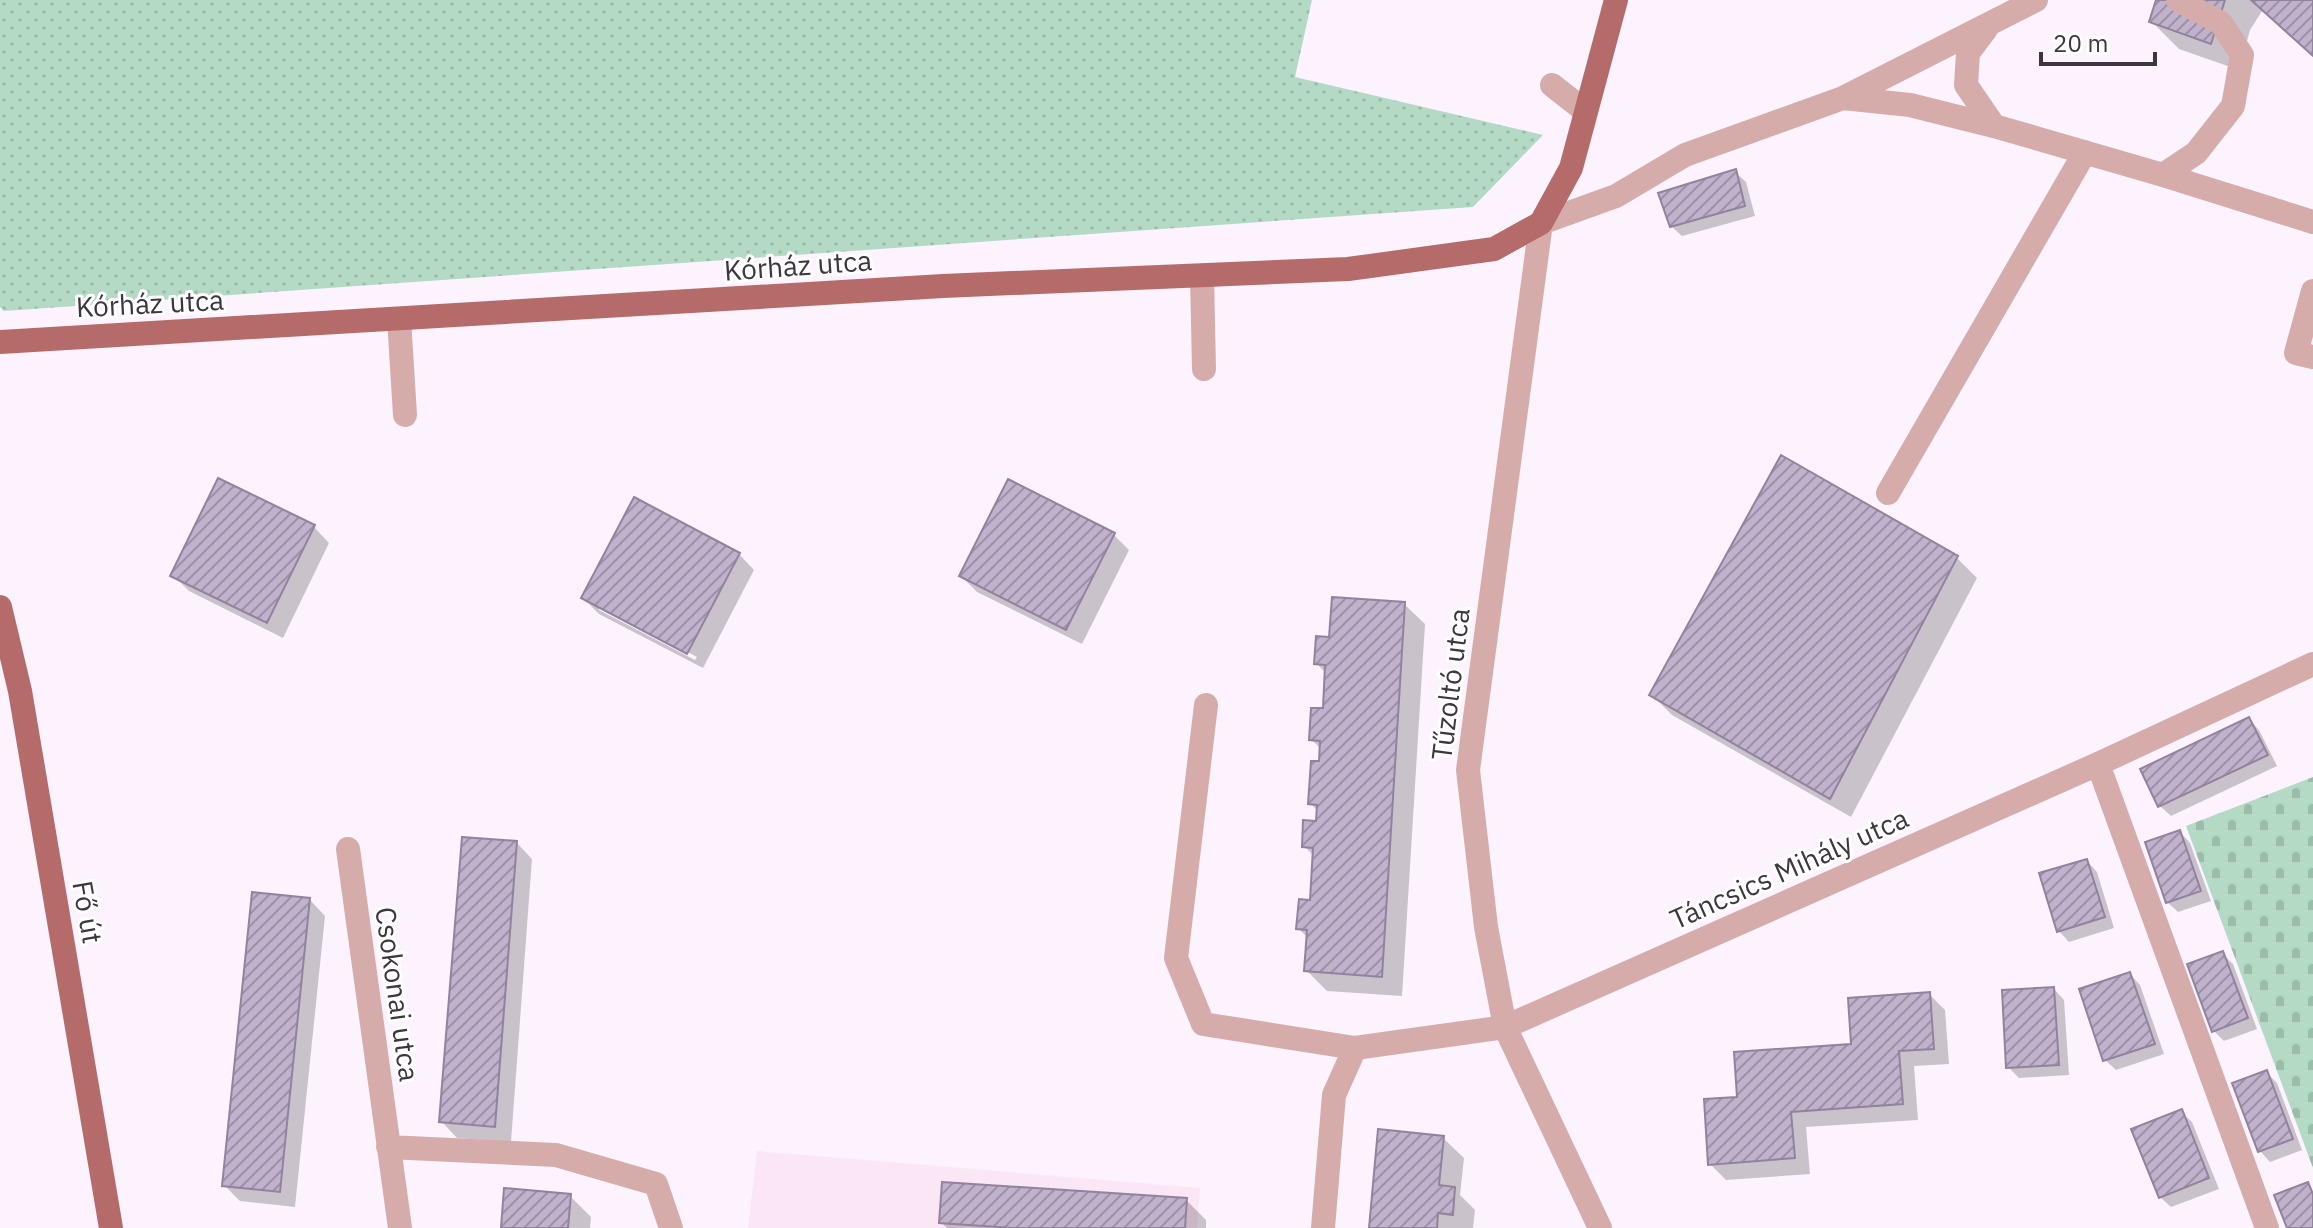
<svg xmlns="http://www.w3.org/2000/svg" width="2313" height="1228" viewBox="0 0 2313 1228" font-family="'IBM Plex Sans',sans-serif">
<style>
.education{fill:#fae6f5}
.cemetery{fill:url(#cemetery-stones)}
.park{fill:url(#park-dots)}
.shadow{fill:#0003;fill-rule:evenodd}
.building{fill:url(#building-hatch);stroke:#92839d;stroke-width:2}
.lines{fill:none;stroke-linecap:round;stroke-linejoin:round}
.minor{stroke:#d6acaa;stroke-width:24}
.major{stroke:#b46b6a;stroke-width:24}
.labels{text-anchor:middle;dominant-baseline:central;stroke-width:6;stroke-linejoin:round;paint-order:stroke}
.street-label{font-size:28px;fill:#3d353f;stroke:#fff}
</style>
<defs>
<pattern id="cemetery-stones" width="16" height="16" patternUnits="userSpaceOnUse" patternTransform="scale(2)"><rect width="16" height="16" fill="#b4dac5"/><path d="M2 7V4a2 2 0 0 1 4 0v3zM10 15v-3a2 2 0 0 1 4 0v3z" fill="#9cbcaa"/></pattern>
<pattern id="park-dots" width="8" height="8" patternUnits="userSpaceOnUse" patternTransform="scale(2)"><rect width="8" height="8" fill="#b4dac5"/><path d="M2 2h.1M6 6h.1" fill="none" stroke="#9cbcaa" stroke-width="1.8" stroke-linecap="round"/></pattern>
<pattern id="building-hatch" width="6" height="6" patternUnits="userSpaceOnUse" patternTransform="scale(2)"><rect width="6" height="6" fill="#c0b1cc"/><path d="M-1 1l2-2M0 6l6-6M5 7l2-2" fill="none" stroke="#9d91a7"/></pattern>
</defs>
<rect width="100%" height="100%" fill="#fcf3fe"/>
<!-- education -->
<path class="education" d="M 757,1151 L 1200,1188 L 1197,1228 L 748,1228 Z"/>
<!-- cemetery -->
<path class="cemetery" d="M 2313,777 L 2313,1168 L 2186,826 Z"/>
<!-- park -->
<path class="park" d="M 0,0 L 1312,0 L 1295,77 L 1543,135 L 1473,207 L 4,311 L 0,307 Z"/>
<!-- shadow -->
<path class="shadow" d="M 2158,0 L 2313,0 L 2313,56 L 2262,11 L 2250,30 L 2239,70 L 2179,49 L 2151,21 Z
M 1735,172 L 1746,182 L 1755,216 L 1682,236 L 1671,226 Z
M 314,527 L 329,543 L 283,638 L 189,591 L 173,575 Z
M 1114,535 L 1129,550 L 1082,644 L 977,592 L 961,576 Z
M 739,554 L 754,570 L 703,668 L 599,614 L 583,598 ZM 599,606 L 697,657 L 695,660 L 599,610 Z
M 1957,558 L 1977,578 L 1851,817 L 1672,715 L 1652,695 Z
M 1404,604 L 1425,624 L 1402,996 L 1327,991 L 1306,970 L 1308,938 L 1298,928 L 1311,902 L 1315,857 L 1304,846 L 1318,823 L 1319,812 L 1310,803 L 1321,763 L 1322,750 L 1311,739 L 1325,710 L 1327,674 L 1316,663 L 1331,640 Z
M 2249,719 L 2259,730 L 2277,766 L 2171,816 L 2160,806 Z
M 2180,832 L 2190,843 L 2211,901 L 2178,912 L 2167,902 Z
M 517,843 L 532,859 L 511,1142 L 457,1138 L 442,1122 Z
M 2087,861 L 2097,872 L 2114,928 L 2069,942 L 2059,931 Z
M 310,900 L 325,916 L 295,1207 L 240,1201 L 224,1185 Z
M 2222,953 L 2233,964 L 2257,1029 L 2224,1041 L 2214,1031 Z
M 2130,974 L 2140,985 L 2164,1054 L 2116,1070 L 2105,1060 Z
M 2054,989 L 2064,1000 L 2069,1075 L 2019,1078 L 2008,1067 Z
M 1929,994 L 1945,1010 L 1949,1064 L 1914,1066 L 1918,1120 L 1806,1127 L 1810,1174 L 1726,1180 L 1710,1164 L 1739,1099 L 1853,1046 Z
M 2266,1072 L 2277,1083 L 2302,1150 L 2270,1162 L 2260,1151 Z
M 2181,1112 L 2192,1122 L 2219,1189 L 2171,1207 L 2160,1197 Z
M 1443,1138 L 1464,1158 L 1460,1195 L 1475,1210 L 1473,1228 L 1371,1228 Z
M 570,1196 L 591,1217 L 590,1228 L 503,1228 Z
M 1186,1200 L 1206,1220 L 1206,1228 L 947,1228 L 941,1222 Z"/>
<!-- building -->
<path class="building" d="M 2156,0 L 2225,0 L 2211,44 L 2149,22 Z
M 2251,0 L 2313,0 L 2313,56 Z
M 1736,169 L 1745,206 L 1670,227 L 1658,193 Z
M 1781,455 L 1958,556 L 1830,799 L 1649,695 Z
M 218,478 L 315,525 L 267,623 L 170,576 Z
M 1008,479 L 1115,533 L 1066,630 L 959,576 Z
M 634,497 L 740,553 L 687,654 L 581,598 Z
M 1332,597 L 1405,602 L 1382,977 L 1304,971 L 1307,930 L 1296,929 L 1299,899 L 1310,900 L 1313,848 L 1302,847 L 1303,820 L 1316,821 L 1317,805 L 1308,804 L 1311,761 L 1319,761 L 1320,741 L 1309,740 L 1311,708 L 1323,708 L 1325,665 L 1314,664 L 1316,636 L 1329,637 Z
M 2249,717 L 2268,755 L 2158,807 L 2140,769 Z
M 2180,830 L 2201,891 L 2166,903 L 2145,842 Z
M 462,837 L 517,841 L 495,1127 L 439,1122 Z
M 2087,859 L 2105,917 L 2057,932 L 2039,873 Z
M 252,892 L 310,898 L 280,1192 L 222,1186 Z
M 2223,951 L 2248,1018 L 2212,1032 L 2187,964 Z
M 2130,972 L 2155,1044 L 2103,1061 L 2079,989 Z
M 2054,987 L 2059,1065 L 2006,1068 L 2002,990 Z
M 1930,992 L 1934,1049 L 1899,1051 L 1903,1104 L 1791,1112 L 1795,1158 L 1708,1165 L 1704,1099 L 1737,1097 L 1734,1052 L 1851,1044 L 1848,998 Z
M 2267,1070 L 2293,1139 L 2258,1152 L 2232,1083 Z
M 2182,1109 L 2209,1178 L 2159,1198 L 2131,1129 Z
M 1378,1129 L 1444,1136 L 1439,1185 L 1455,1187 L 1453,1215 L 1438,1213 L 1437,1228 L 1369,1228 Z
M 942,1182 L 1187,1198 L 1185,1228 L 1013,1228 L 939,1223 Z
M 2308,1182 L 2313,1194 L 2313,1228 L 2287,1228 L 2274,1195 Z
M 504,1188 L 571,1194 L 568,1228 L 501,1228 Z"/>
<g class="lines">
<!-- minor -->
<path class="minor" d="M 1986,29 L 1968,53 L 1966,85 L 1994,126
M 1552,85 L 1585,111
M 1843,98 L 2036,0
M 2163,175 L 2196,153 L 2233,106 L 2242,55 L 2221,23 L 2178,0
M 1202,276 L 1204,369
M 2313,291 L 2296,353 L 2313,357
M 399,319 L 405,415
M 1888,493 L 2085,152
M 1206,705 L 1176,958 L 1203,1024 L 1355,1048 L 1505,1027 L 2098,764 L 2313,664
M 2098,764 L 2267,1228
M 348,849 L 400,1228
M 388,1147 L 556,1155 L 656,1184 L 671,1228
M 1323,1228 L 1334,1095 L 1355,1048
M 1600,1228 L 1505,1027 L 1486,927 L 1468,770 L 1541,223 L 1616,196 L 1685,155 L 1843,98 L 1910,105 L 1994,126 L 2163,175 L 2313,222"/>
<!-- major -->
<path class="major" d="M 0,342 L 943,286 L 1348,269 L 1494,249 L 1541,223 L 1571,168 L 1616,0
M 0,607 L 20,691 L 111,1228"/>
</g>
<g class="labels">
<!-- street labels -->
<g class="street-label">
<text transform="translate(798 265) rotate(-4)">Kórház utca</text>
<text transform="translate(150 303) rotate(-3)">Kórház utca</text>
<text transform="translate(1450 684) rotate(-83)">Tűzoltó utca</text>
<text transform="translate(1789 868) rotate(-24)">Táncsics Mihály utca</text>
<text transform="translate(88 912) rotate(80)">Fő út</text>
<text transform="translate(398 994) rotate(82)">Csokonai utca</text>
</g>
</g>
<!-- scale -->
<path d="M2041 52v12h114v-12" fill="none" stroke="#3d353f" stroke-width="4"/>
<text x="2053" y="52" font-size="24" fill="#3d353f" stroke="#ffffff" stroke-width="6" paint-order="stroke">20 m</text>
</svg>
